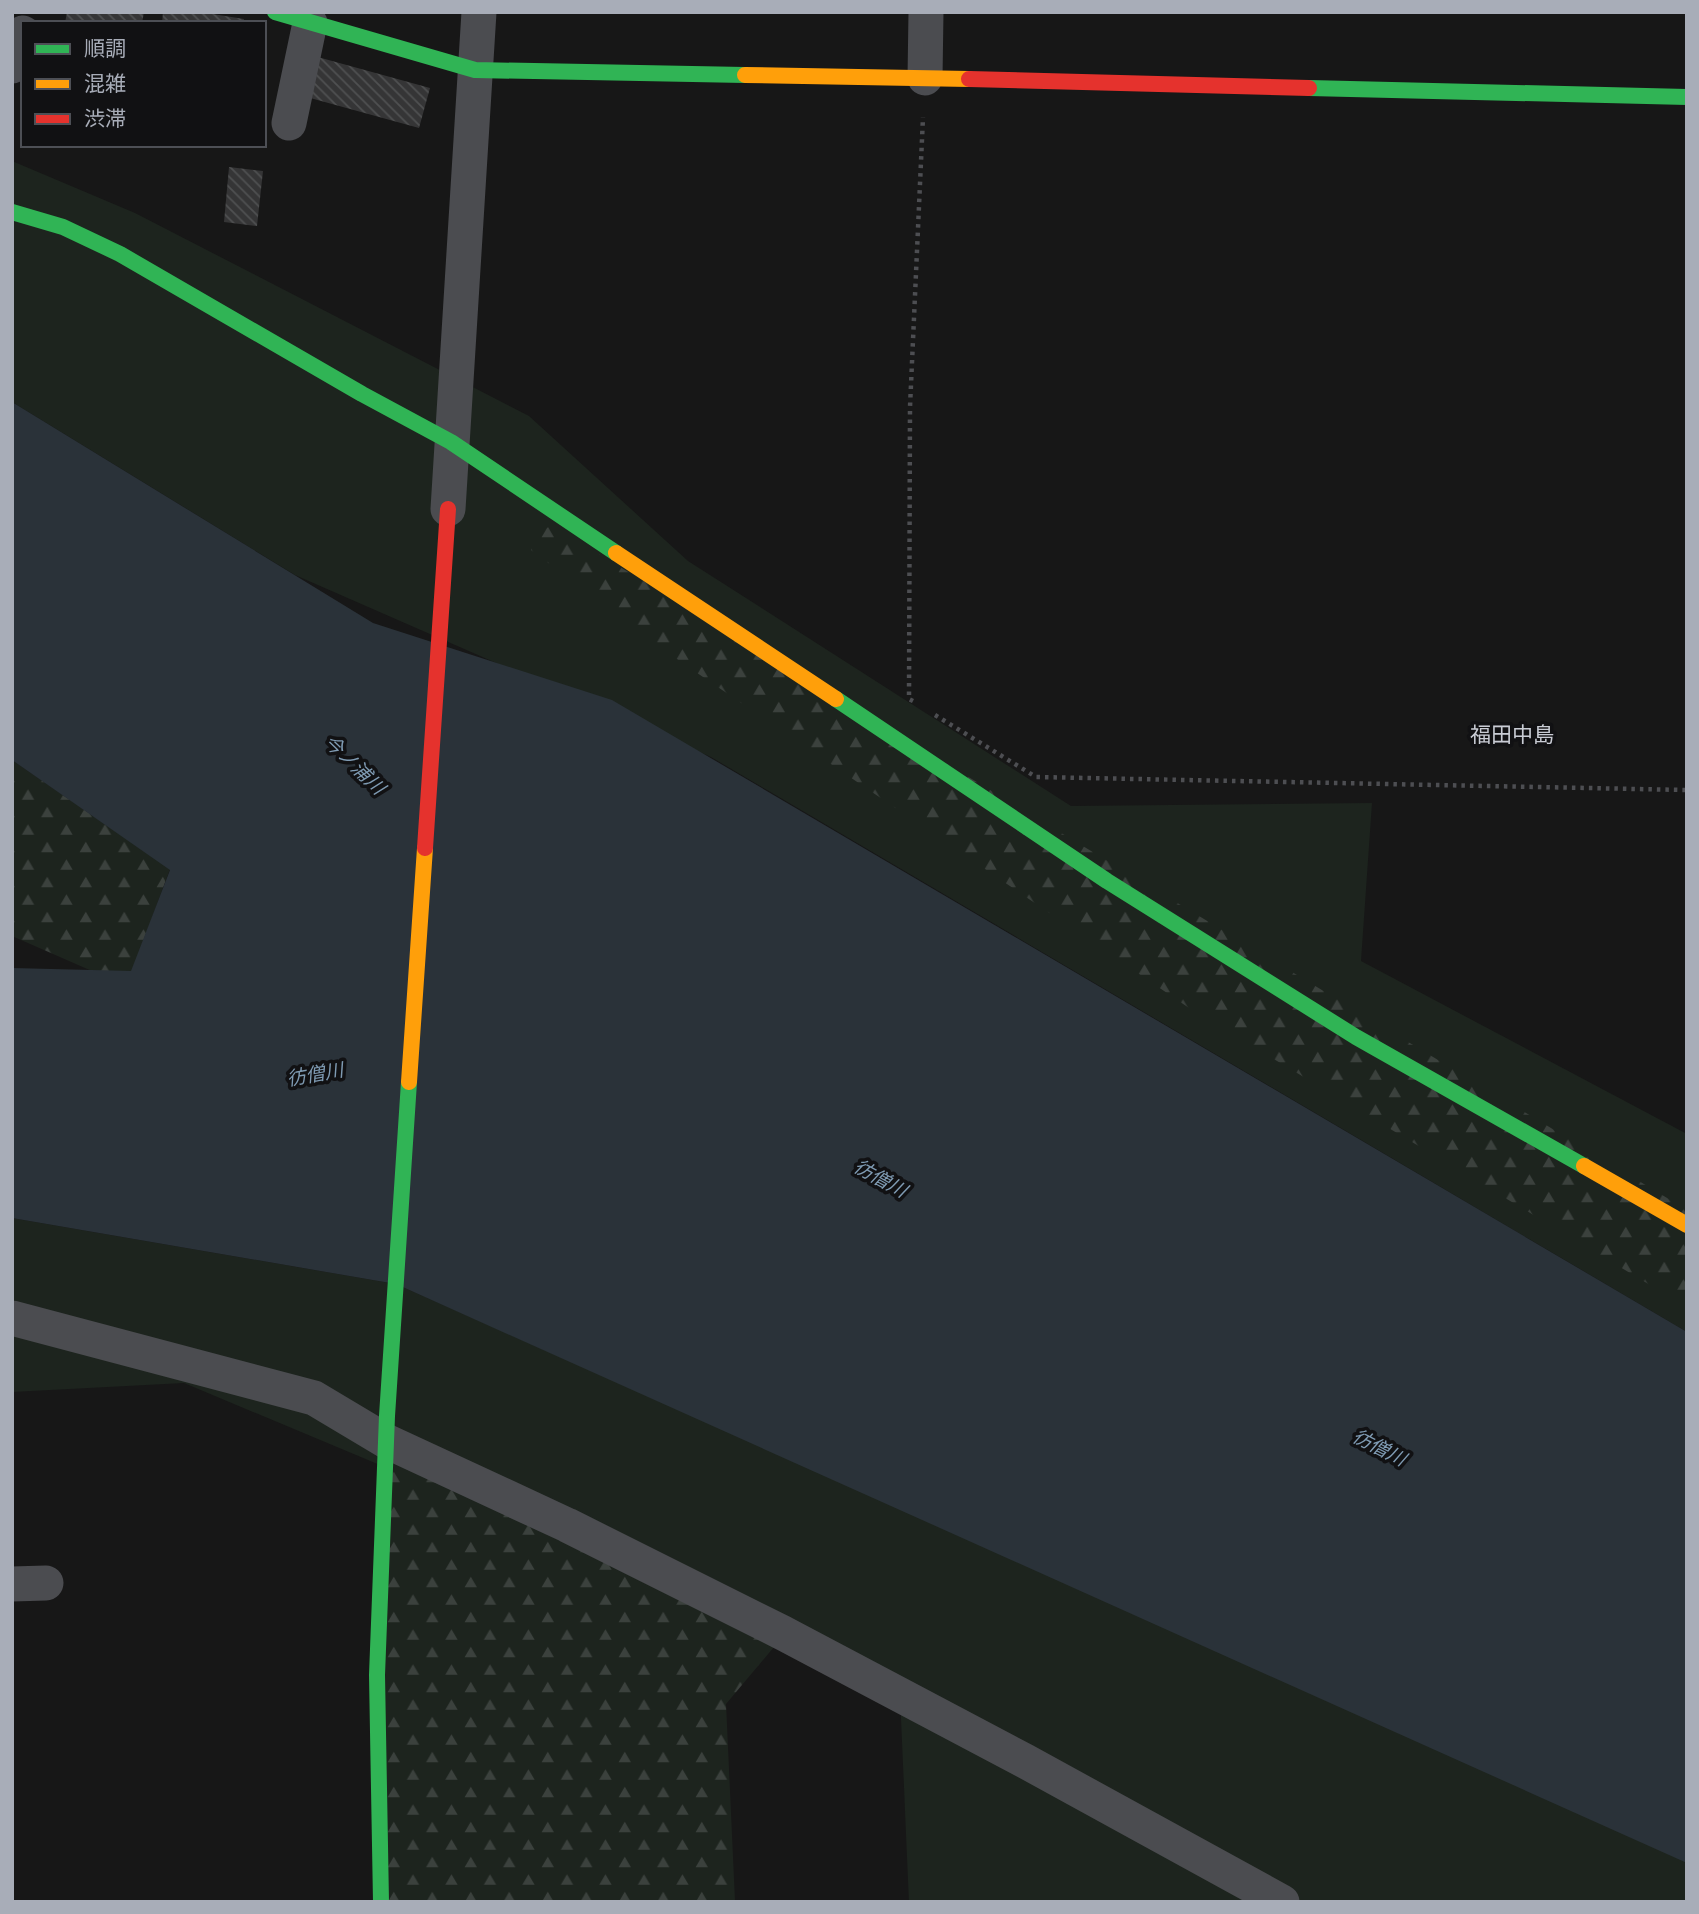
<svg xmlns="http://www.w3.org/2000/svg" width="1699" height="1914" viewBox="0 0 1699 1914" font-family="'Varela Round','Noto Sans JP',sans-serif">
<style>
.green{fill:#1d241e}
.forest{fill:url(#forest-firs)}
.water{fill:#2a3239}
.building{fill:url(#building-back-hatch)}
.lines{fill:none;stroke-linecap:round;stroke-linejoin:round}
.path{stroke:#4d4e52;stroke-width:4.5;stroke-dasharray:3.5 5;stroke-linecap:butt}
.street{stroke:#4b4c50;stroke-width:35}
.fast{stroke:#30b455;stroke-width:16}
.slow{stroke:#ff9f0a;stroke-width:16}
.jam{stroke:#e5322d;stroke-width:16}
.labels{text-anchor:middle;dominant-baseline:central;stroke-width:7;stroke-linejoin:round;paint-order:stroke}
.water-label{font-size:19px;font-style:italic;fill:#7f9bb3;stroke:#111113}
.quarter-label{font-size:21px;fill:#c9ccd4;stroke:#111113}
</style>
<defs>
<pattern id="forest-firs" width="22" height="20" patternUnits="userSpaceOnUse" patternTransform="scale(1.75)"><rect width="22" height="20" fill="#1d241e"/><path d="M5 1l3.5 6h-7zM16 11l3.5 6h-7z" fill="#3b413d"/></pattern>
<pattern id="building-back-hatch" width="6" height="6" patternUnits="userSpaceOnUse" patternTransform="scale(1.75)"><rect width="6" height="6" fill="#353536"/><path d="M-1 5l2 2M0 0l6 6M5-1l2 2" fill="none" stroke="#4f5051"/></pattern>
</defs>
<rect width="100%" height="100%" fill="#171717"/>
<!-- green -->
<path class="green" d="M 12,161 L 135,213 L 529,416 L 688,561 L 1071,806 L 1372,803 L 1361,961 L 1687,1134 L 1687,1332 L 711,757 L 295,575 L 12,402 Z
M 12,1218 L 396,1284 L 1687,1857 L 1687,1902 L 909,1902 L 900,1696 L 760,1624 L 184,1383 L 12,1392 Z"/>
<!-- forest -->
<path class="forest" d="M 552,526 L 1687,1210 L 1687,1297 L 1660,1291 L 1192,1010 L 681,662 L 531,550 L 536,531 Z
M 12,760 L 170,869 L 132,971 L 92,971 L 12,936 Z
M 386,1441 L 784,1635 L 726,1704 L 735,1902 L 381,1902 Z"/>
<!-- water -->
<path class="water" d="M 12,402 L 373,623 L 612,700 L 1687,1332 L 1687,1863 L 396,1284 L 12,1218 L 12,968 L 131,971 L 170,870 L 12,760 Z"/>
<!-- building -->
<path class="building" d="M 67,12 L 144,12 L 142,23 L 65,23 Z
M 163,12 L 200,12 L 244,19 L 243,23 L 162,23 Z
M 314,56 L 430,88 L 419,128 L 303,96 Z
M 229,167 L 263,171 L 257,226 L 224,222 Z"/>
<g class="lines">
<!-- path -->
<path class="path" d="M 913,701 L 909,699 L 910,407 L 923,117
M 935,715 L 1036,777 L 1687,790"/>
<!-- street -->
<path class="street" d="M 12,66 L 23,33
M 925,78 L 926,12
M 289,123 L 310,23
M 448,509 L 479,12
M 12,1318 L 314,1398 L 386,1441 L 567,1525 L 783,1633 L 1025,1761 L 1282,1902
M 12,1584 L 46,1583"/>
<!-- fast -->
<path class="fast" d="M 275,12 L 475,70 L 745,75
M 1309,88 L 1687,97
M 12,212 L 63,227 L 120,254 L 362,394 L 451,442 L 616,553
M 836,699 L 1107,881 L 1356,1037 L 1584,1166
M 381,1902 L 377,1675 L 387,1416 L 409,1082"/>
<!-- slow -->
<path class="slow" d="M 745,75 L 969,79
M 616,553 L 836,699
M 409,1082 L 425,848
M 1584,1166 L 1687,1225"/>
<!-- jam -->
<path class="jam" d="M 969,79 L 1309,88
M 425,848 L 448,509"/>
</g>
<g class="labels">
<!-- water labels -->
<g class="water-label">
<text transform="translate(354 765) rotate(44)">今ノ浦川</text>
<text transform="translate(315 1075) rotate(-10)">彷僧川</text>
<text transform="translate(880 1179) rotate(29)">彷僧川</text>
<text transform="translate(1379 1448) rotate(27)">彷僧川</text>
</g>
<!-- quarter labels -->
<g class="quarter-label">
<text x="1512" y="735">福田中島</text>
</g>
</g>
<!-- border -->
<rect width="1699" height="1914" fill="none" stroke="#a8adb8" stroke-width="28"/>
<!-- legend -->
<rect x="21" y="21" width="245" height="126" fill="#111113" stroke="#4d4f55" stroke-width="2"/>
<rect x="35" y="44" width="35" height="10" fill="#30b455" stroke="#4d4f55" stroke-width="2"/>
<text x="84" y="56" font-size="21" fill="#a8adb8">順調</text>
<rect x="35" y="79" width="35" height="10" fill="#ff9f0a" stroke="#4d4f55" stroke-width="2"/>
<text x="84" y="91" font-size="21" fill="#a8adb8">混雑</text>
<rect x="35" y="114" width="35" height="10" fill="#e5322d" stroke="#4d4f55" stroke-width="2"/>
<text x="84" y="126" font-size="21" fill="#a8adb8">渋滞</text>
</svg>
